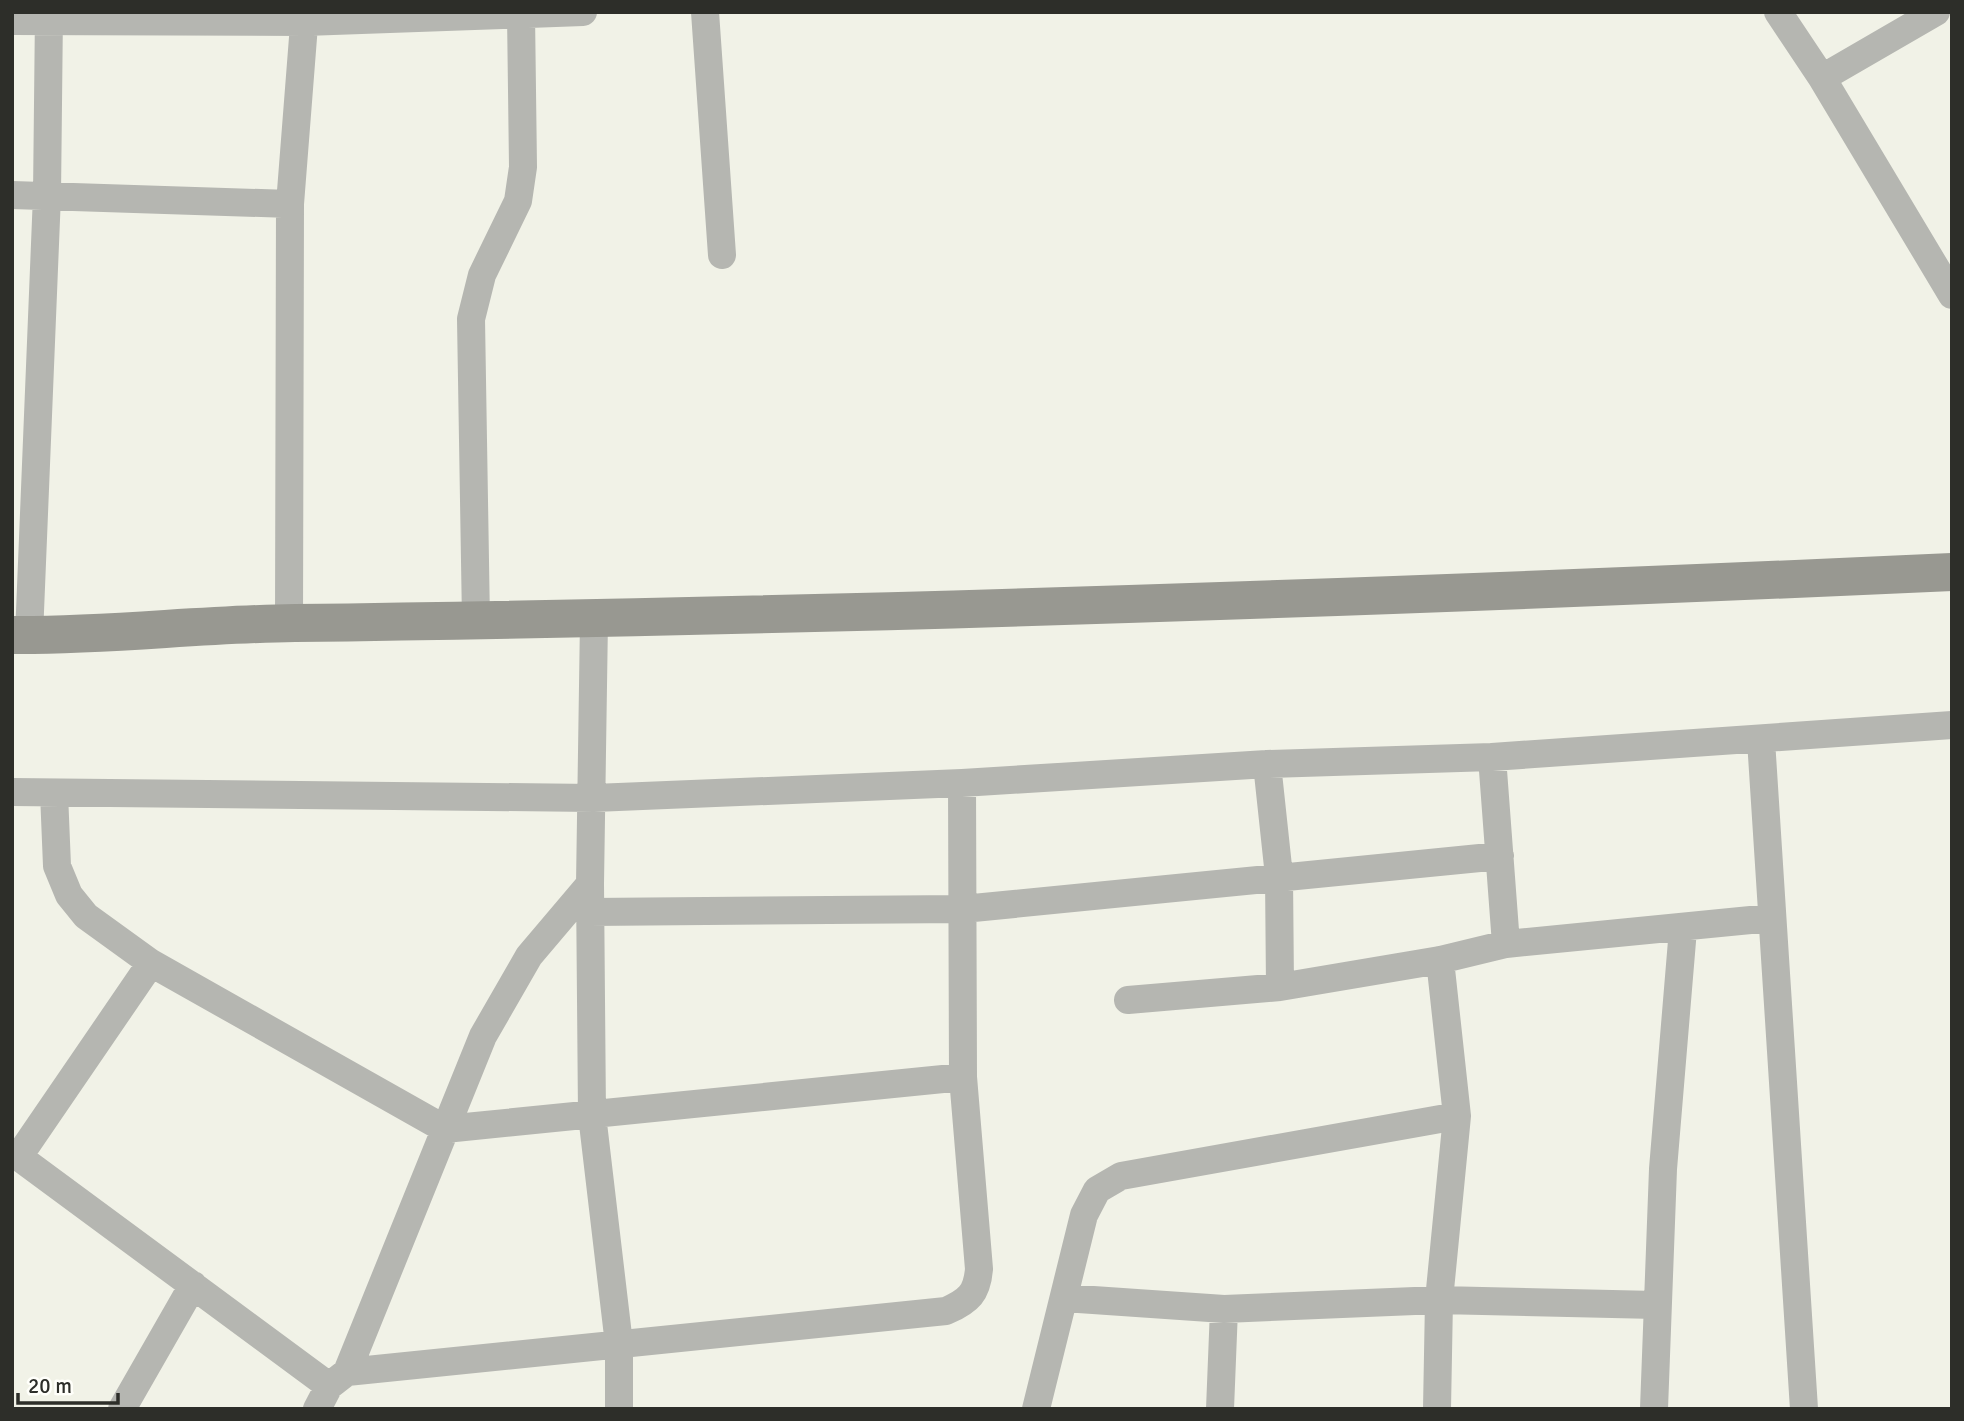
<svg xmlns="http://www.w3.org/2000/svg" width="1964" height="1421" viewBox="0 0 1964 1421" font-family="Signika,sans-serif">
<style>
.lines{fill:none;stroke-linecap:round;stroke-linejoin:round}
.street{stroke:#b5b6b1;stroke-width:28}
.secondary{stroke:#989891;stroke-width:38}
</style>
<rect width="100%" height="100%" fill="#f1f2e7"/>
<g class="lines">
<!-- street -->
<path class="street" d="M 705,12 L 722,255
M 1778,12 L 1822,78 L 1952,295
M 12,21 L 305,22 L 583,12
M 1822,78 L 1936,12
M 12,195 L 290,204
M 594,620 L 590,884 L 592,1115 L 619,1344 L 619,1409
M 476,621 L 471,319 L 482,275 L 518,201 L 523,167 L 521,14
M 289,623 L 290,204 L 305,12
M 29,636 L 47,195 L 49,12
M 1761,740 L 1804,1409
M 1492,757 L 1506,944
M 1267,764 L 1279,876 L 1280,987
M 12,792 L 594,798 L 962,783 L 1267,764 L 1492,757 L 1952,725
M 54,793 L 57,866 L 69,895 L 86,916 L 151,963 L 445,1129 L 963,1077
M 590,912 L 963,909 L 1500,856
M 1128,1000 L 1280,987 L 1440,960 L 1506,944 L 1771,918
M 12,1152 L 329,1386
M 19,1156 L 151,963
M 1064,1298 L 1224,1309 L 1439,1300 L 1656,1305
M 347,1372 L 483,1036 L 529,956 L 590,884
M 122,1409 L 193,1285
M 317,1409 L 329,1386 L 347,1372 L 946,1311 C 969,1301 977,1293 979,1269 L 963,1077 L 962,783
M 1036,1409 L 1084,1215 L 1097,1190 L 1121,1176 L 1457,1116
M 1220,1409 L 1224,1309
M 1437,1409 L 1439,1300 L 1457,1116 L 1440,960
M 1654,1409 L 1663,1169 L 1683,929"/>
<!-- secondary -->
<path class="secondary" d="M 12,635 C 106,636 201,624 295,623 C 847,616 1400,597 1952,572"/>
</g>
<!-- border -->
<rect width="1964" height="1421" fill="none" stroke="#2d2e29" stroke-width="28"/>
<!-- scale -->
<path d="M18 1393v10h100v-10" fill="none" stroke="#2d2e29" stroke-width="3.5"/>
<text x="28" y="1393" font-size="21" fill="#2d2e29" stroke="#fffffa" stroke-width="5" paint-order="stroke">20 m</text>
</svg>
